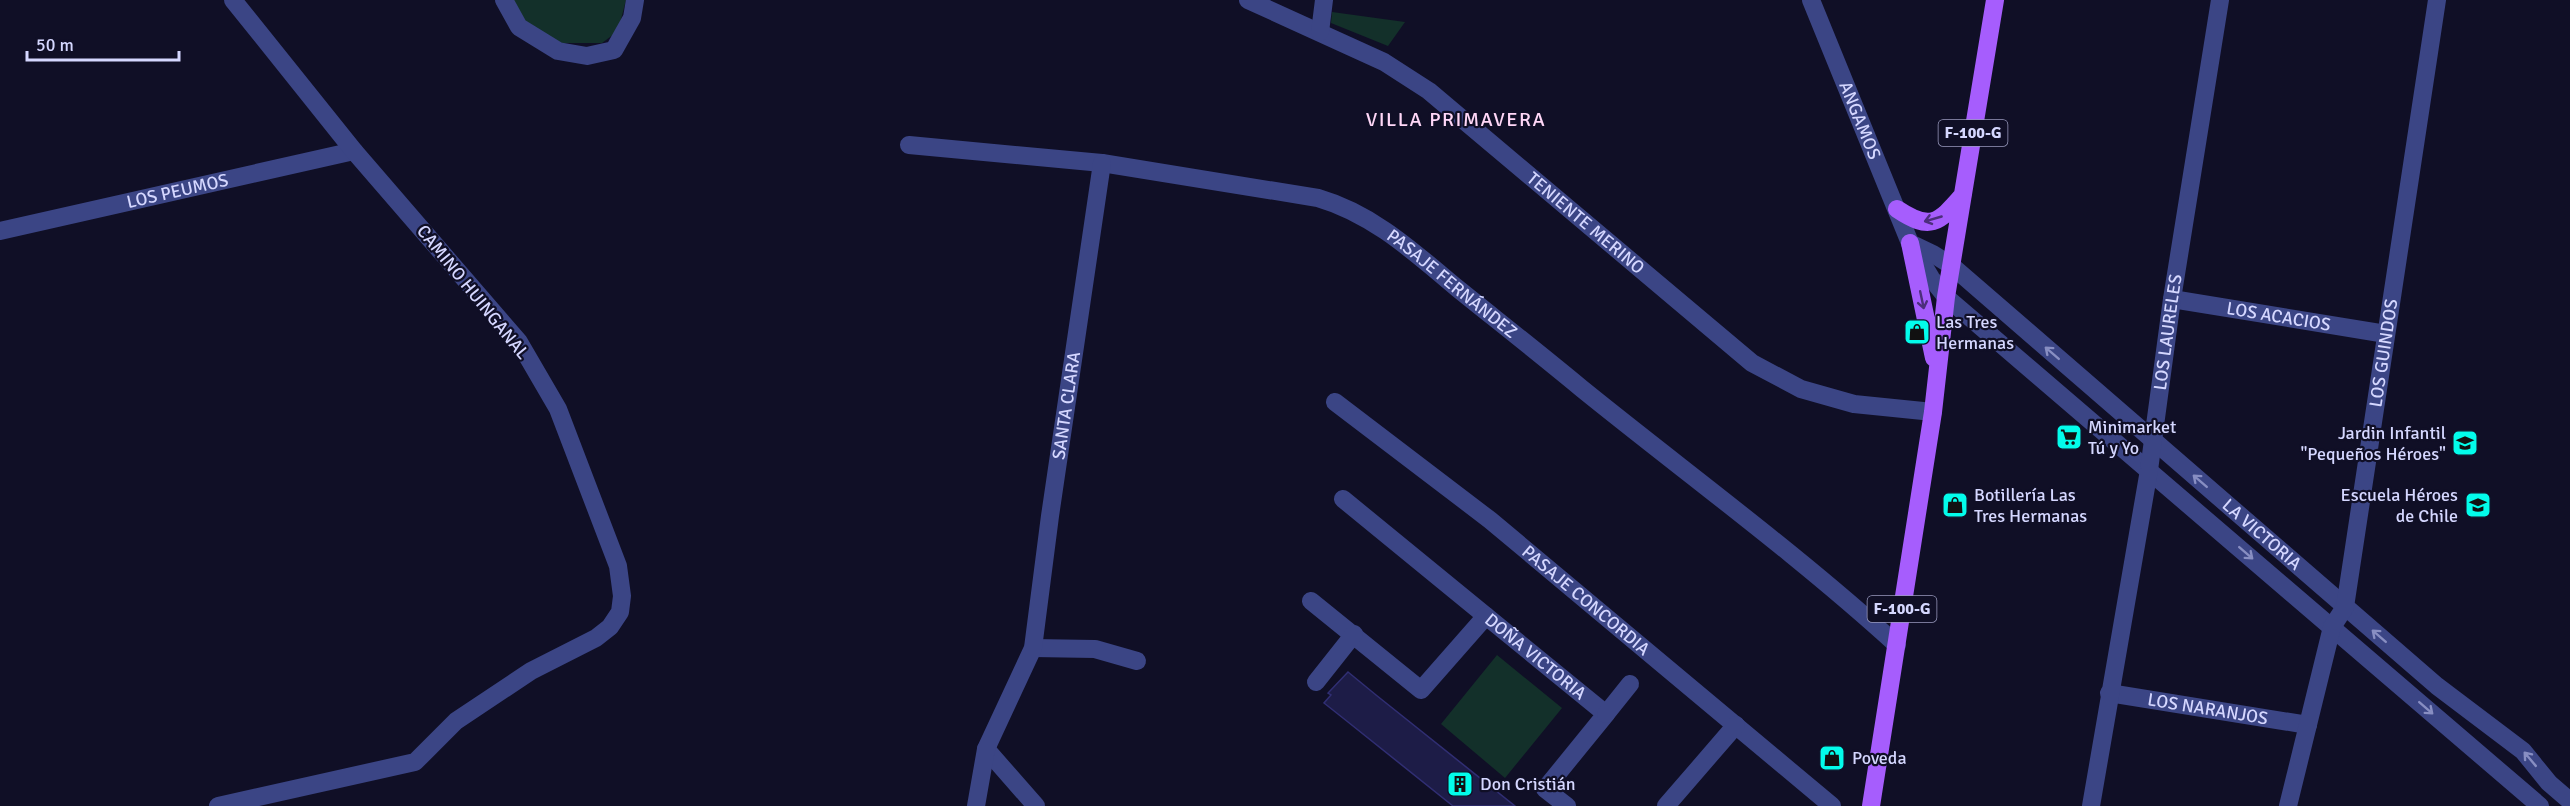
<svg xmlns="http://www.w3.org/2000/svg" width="2570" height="806" viewBox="0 0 2570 806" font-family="Signika,sans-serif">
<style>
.green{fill:#13302a}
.building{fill:#1d1c47;stroke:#302e73;stroke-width:1.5}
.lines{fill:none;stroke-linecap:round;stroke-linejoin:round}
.minor{stroke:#3b4585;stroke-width:18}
.major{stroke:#a65dfd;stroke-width:18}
.oneway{stroke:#4c2e7c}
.oneway2{stroke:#888ec2}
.labels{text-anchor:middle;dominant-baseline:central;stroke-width:4.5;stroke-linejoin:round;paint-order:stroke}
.shield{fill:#100f26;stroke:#9a9bbe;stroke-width:1.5}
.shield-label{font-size:16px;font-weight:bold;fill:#d5d7ff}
.street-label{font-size:18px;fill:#d5d7ff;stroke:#100f26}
.poi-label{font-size:18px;fill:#d5d7ff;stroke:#100f26;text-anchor:start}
.neighbourhood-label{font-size:20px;letter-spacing:1.5px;fill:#ffd7f7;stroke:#100f26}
</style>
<rect width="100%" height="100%" fill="#100f26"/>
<!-- green -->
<path class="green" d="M 509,0 L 626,0 L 618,31 L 602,43 L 560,43 L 527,27 Z
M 1332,12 L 1405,22 L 1388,46 L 1331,23 Z
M 1497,655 L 1562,708 L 1505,778 L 1441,724 Z"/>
<!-- building -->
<path class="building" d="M 1348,672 L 1376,695 L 1515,806 L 1453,806 L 1348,722 L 1324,703 L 1331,695 L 1328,693 Z"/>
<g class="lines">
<!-- minor -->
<g class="minor">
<path d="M 504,0 L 519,27 L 558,51 L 587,56 L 614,50 L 632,18 L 635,0"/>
<path id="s1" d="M 1248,0 L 1384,62 L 1429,91 L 1752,363 L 1801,389 L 1854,404 L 1933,412"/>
<path id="s2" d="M 1811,0 L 1910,243 L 1931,278 L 1946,297 L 2540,806"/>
<path d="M 1320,32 L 1324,0"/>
<path id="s3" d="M 909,145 L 1102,163 L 1318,198 C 1373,214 1414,252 1457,288 C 1498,321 1540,354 1581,388 C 1686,473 1796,553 1897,645"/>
<path id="s4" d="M 0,231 L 354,151"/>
<path id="s5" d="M 1910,243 L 1933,254 L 1952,266 L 2437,686 L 2523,751 L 2549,783 L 2570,801"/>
<path id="s6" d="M 2172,299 L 2386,334"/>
<path id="s7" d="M 1335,402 L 1490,520 L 1832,806"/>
<path d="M 1343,499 L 1486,616"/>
<path id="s8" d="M 1311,601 L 1421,690 L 1486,616 L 1606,714 L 1545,789 L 1567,806"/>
<path d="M 1033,648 L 1095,649 L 1137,661"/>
<path d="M 1316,682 L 1354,634"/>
<path id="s9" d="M 2109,693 L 2308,725"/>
<path d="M 1606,714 L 1630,684"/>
<path d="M 986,749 L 1036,806"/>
<path d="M 218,806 L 415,762 L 456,721 L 531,671 L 596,638 L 610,627 L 620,612 L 622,596 L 618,566 L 558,409 L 519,342 L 354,151 L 233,0"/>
<path id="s10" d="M 976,806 L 986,749 L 1033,648 L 1050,516 L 1102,163"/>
<path d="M 1666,806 L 1736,725"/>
<path id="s11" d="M 2091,806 L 2149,470 L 2172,299 L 2220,0"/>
<path id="s12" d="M 2288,806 L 2332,627 L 2345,607 L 2437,0"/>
</g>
<!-- major -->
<path class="major" d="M 1897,209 C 1930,231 1938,224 1963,195
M 1910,243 L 1934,358
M 1871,806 L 1933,412 L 1946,297 L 1995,0"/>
</g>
<!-- one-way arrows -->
<defs><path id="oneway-shaft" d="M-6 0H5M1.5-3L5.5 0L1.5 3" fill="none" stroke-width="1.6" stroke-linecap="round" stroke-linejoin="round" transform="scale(1.5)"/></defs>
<g class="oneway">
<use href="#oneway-shaft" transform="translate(1933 219) rotate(164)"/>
<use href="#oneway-shaft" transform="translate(1922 300) rotate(78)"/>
</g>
<g class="oneway2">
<use href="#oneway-shaft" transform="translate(2052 353) rotate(-139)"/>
<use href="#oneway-shaft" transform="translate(2200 481) rotate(-139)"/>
<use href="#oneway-shaft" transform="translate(2246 553) rotate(41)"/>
<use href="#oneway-shaft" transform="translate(2379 636) rotate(-139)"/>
<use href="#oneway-shaft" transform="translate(2426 708) rotate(41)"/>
<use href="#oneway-shaft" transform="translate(2530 759) rotate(-130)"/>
</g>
<!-- icons -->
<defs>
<g id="shop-square" transform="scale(1.35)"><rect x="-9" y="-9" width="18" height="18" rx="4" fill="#03fceb" stroke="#100f26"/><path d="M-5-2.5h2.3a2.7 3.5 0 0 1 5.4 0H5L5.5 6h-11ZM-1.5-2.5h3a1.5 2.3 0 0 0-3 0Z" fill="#111"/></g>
<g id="supermarket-square" transform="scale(1.35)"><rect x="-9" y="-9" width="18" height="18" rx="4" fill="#03fceb" stroke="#100f26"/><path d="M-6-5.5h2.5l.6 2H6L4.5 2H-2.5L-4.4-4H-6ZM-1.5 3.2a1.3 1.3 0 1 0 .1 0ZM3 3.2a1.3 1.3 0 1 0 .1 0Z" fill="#111"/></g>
<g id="school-square" transform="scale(1.35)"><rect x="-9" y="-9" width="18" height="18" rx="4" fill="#03fceb" stroke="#100f26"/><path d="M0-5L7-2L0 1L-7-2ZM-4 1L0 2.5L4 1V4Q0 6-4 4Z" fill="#111"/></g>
<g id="building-square" transform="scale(1.35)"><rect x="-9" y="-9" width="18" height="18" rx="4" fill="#03fceb" stroke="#100f26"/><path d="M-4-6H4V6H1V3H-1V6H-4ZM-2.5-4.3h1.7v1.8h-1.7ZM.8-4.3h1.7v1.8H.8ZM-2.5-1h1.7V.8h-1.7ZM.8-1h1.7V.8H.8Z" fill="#111"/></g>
</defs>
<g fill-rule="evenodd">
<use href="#shop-square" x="1917" y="332"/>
<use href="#supermarket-square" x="2069" y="437"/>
<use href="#school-square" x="2465" y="443"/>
<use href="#shop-square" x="1955" y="505"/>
<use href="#school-square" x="2478" y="505"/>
<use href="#shop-square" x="1832" y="758"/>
<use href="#building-square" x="1460" y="784"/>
</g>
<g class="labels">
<!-- shield labels -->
<g class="shield">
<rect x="1938.5" y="120" width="69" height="26" rx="4.5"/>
<rect x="1867.5" y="596" width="69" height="26" rx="4.5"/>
</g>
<g class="shield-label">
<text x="1973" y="133">F-100-G</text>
<text x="1902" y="609">F-100-G</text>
</g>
<!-- street labels -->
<g class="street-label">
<text stroke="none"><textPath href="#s2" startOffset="130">ANGAMOS</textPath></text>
<text stroke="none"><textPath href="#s4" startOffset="182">LOS PEUMOS</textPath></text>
<text stroke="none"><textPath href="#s1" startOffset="408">TENIENTE MERINO</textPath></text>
<text stroke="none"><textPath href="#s3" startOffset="573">PASAJE FERNÁNDEZ</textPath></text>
<text transform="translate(473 292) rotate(51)">CAMINO HUINGANAL</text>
<text stroke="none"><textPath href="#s6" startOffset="108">LOS ACACIOS</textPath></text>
<text stroke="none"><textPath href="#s11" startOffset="480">LOS LAURELES</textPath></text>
<text stroke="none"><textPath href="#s12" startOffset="465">LOS GUINDOS</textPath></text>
<text stroke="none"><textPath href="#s10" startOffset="414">SANTA CLARA</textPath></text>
<text stroke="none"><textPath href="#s5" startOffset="458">LA VICTORIA</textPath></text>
<text stroke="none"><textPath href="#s7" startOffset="320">PASAJE CONCORDIA</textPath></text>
<text stroke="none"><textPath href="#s8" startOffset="304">DOÑA VICTORIA</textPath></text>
<text stroke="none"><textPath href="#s9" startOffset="100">LOS NARANJOS</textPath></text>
</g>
<!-- poi labels -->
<g class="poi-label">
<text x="1936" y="322">Las Tres<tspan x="1936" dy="21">Hermanas</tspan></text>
<text x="2088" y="427">Minimarket<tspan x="2088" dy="21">Tú y Yo</tspan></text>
<text x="2446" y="433" text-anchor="end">Jardin Infantil<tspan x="2446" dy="21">"Pequeños Héroes"</tspan></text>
<text x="1974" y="495">Botillería Las<tspan x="1974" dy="21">Tres Hermanas</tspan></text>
<text x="2458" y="495" text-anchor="end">Escuela Héroes<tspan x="2458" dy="21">de Chile</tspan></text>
<text x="1852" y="758">Poveda</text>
<text x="1480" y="784">Don Cristián</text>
</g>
<!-- neighbourhood labels -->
<g class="neighbourhood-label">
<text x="1456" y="119">VILLA PRIMAVERA</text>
</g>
</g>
<!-- scale -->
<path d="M27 51v9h152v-9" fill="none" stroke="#d5d7ff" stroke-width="3"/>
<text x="36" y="51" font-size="18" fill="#d5d7ff" stroke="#100f26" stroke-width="4.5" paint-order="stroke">50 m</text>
</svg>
